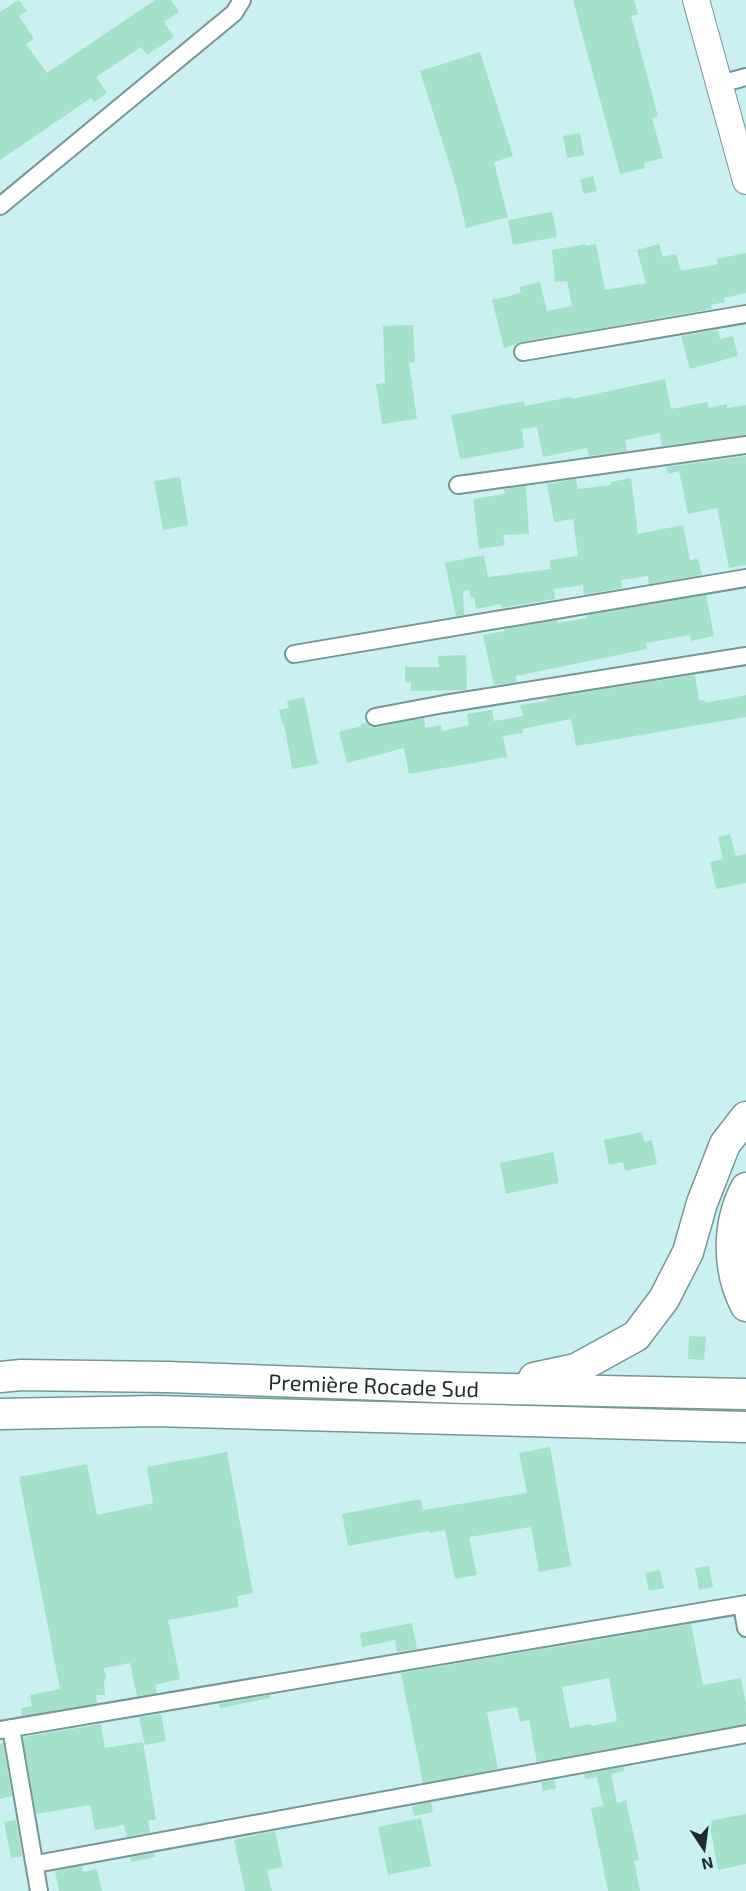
<svg xmlns="http://www.w3.org/2000/svg" width="746" height="1891" viewBox="0 0 746 1891" font-family="'Exo 2',sans-serif">
<style>
.building{fill:#a3e1ca;fill-rule:evenodd}
.lines{fill:none;stroke-linecap:round;stroke-linejoin:round}
.street-casing{stroke:#759798;stroke-width:20}
.primary-casing{stroke:#759798;stroke-width:28}
.highway-casing{stroke:#759798;stroke-width:33}
.street{stroke:#fff;stroke-width:16}
.primary{stroke:#fff;stroke-width:26}
.highway{stroke:#fff;stroke-width:30}
.labels{text-anchor:middle;dominant-baseline:central;stroke-width:4.5;stroke-linejoin:round;paint-order:stroke}
.street-label{font-size:22px;fill:#1e2c2d;stroke:#cbf0f1}
</style>
<rect width="100%" height="100%" fill="#cbf0f1"/>
<!-- building -->
<path class="building" d="M 19,0 L 27,11 L 19,16 L 34,39 L 26,44 L 47,73 L 155,0 L 171,0 L 179,12 L 164,22 L 174,37 L 147,55 L 141,47 L 96,77 L 107,93 L 94,102 L 91,98 L 0,160 L 0,12 Z
M 573,0 L 634,0 L 638,14 L 631,16 L 658,116 L 652,118 L 663,158 L 644,163 L 645,168 L 620,174 Z
M 480,52 L 513,156 L 494,162 L 508,217 L 466,228 L 456,185 L 420,71 Z
M 580,133 L 584,155 L 567,158 L 563,136 Z
M 593,176 L 597,191 L 584,194 L 580,180 Z
M 552,212 L 557,237 L 513,245 L 508,220 Z
M 586,244 L 586,246 L 596,244 L 605,290 L 646,283 L 637,250 L 659,244 L 663,257 L 676,254 L 681,271 L 718,264 L 717,259 L 746,253 L 746,293 L 724,298 L 725,302 L 711,305 L 712,309 L 521,342 L 504,348 L 492,300 L 521,293 L 519,287 L 540,282 L 547,311 L 572,306 L 567,281 L 555,282 L 552,250 Z
M 413,325 L 415,362 L 409,363 L 417,419 L 382,424 L 376,384 L 385,383 L 383,326 Z
M 718,330 L 720,339 L 733,336 L 738,356 L 690,369 L 681,336 Z
M 665,379 L 671,409 L 707,402 L 709,408 L 727,404 L 727,408 L 746,405 L 746,435 L 662,446 L 660,433 L 625,440 L 627,451 L 589,456 L 587,448 L 543,457 L 537,427 L 522,429 L 524,448 L 460,459 L 451,415 L 524,401 L 525,406 L 571,397 L 572,399 Z
M 746,456 L 746,565 L 729,568 L 717,508 L 688,514 L 679,471 L 668,474 L 666,467 Z
M 180,477 L 188,525 L 163,530 L 154,481 Z
M 631,478 L 638,534 L 683,525 L 690,560 L 698,559 L 702,575 L 649,584 L 648,576 L 621,580 L 622,588 L 584,595 L 583,585 L 554,589 L 555,599 L 501,608 L 501,604 L 476,609 L 474,597 L 471,598 L 469,590 L 463,591 L 464,615 L 456,616 L 445,563 L 484,555 L 488,577 L 551,569 L 550,560 L 578,556 L 573,519 L 554,522 L 547,484 L 576,479 L 578,489 L 611,485 L 610,482 Z
M 526,486 L 529,534 L 503,535 L 505,545 L 479,549 L 473,499 L 505,494 L 504,489 Z
M 706,595 L 714,636 L 691,641 L 690,635 L 646,643 L 647,649 L 516,676 L 517,682 L 494,685 L 483,635 L 505,631 L 504,629 L 558,620 L 558,623 L 587,618 L 587,615 Z
M 466,655 L 467,690 L 411,691 L 411,682 L 405,682 L 405,667 L 439,667 L 438,656 Z
M 695,675 L 699,701 L 704,700 L 705,703 L 746,695 L 746,717 L 576,746 L 571,719 L 522,729 L 523,733 L 503,736 L 507,757 L 409,774 L 404,748 L 347,763 L 339,732 L 361,726 L 361,724 L 366,723 L 371,727 L 377,727 L 424,718 L 425,728 L 441,725 L 442,731 L 469,725 L 467,714 L 492,710 L 494,721 L 523,716 L 520,705 L 547,701 L 547,698 Z
M 304,697 L 318,764 L 292,769 L 284,723 L 282,724 L 279,710 L 289,708 L 287,701 Z
M 730,834 L 736,856 L 746,854 L 746,883 L 716,889 L 710,862 L 723,859 L 718,837 Z
M 642,1132 L 644,1142 L 652,1140 L 657,1164 L 625,1171 L 623,1162 L 609,1165 L 604,1140 Z
M 553,1152 L 559,1183 L 506,1194 L 500,1163 Z
M 689,1336 L 706,1337 L 704,1360 L 688,1359 Z
M 550,1447 L 571,1566 L 539,1572 L 531,1527 L 469,1537 L 477,1575 L 455,1579 L 445,1530 L 429,1533 L 429,1531 L 348,1546 L 342,1514 L 421,1499 L 423,1510 L 527,1493 L 519,1453 Z
M 227,1452 L 253,1593 L 237,1596 L 239,1607 L 168,1620 L 180,1679 L 155,1685 L 157,1693 L 137,1696 L 130,1663 L 104,1668 L 106,1679 L 104,1679 L 105,1695 L 96,1695 L 97,1703 L 22,1716 L 21,1708 L 32,1706 L 30,1695 L 60,1689 L 19,1477 L 87,1464 L 97,1515 L 153,1503 L 147,1467 Z
M 709,1566 L 713,1587 L 699,1590 L 695,1568 Z
M 660,1570 L 664,1588 L 649,1591 L 645,1573 Z
M 412,1623 L 417,1649 L 397,1652 L 395,1640 L 362,1647 L 360,1633 Z
M 691,1624 L 703,1685 L 741,1678 L 746,1705 L 746,1724 L 537,1762 L 529,1720 L 520,1722 L 517,1707 L 487,1712 L 498,1769 L 423,1783 L 401,1673 ZM 609,1678 L 617,1721 L 591,1726 L 591,1724 L 570,1728 L 562,1687 Z
M 270,1695 L 270,1698 L 220,1708 L 219,1704 Z
M 161,1714 L 166,1741 L 145,1745 L 139,1717 Z
M 101,1724 L 105,1748 L 143,1742 L 156,1819 L 148,1821 L 150,1832 L 127,1837 L 124,1825 L 95,1830 L 90,1805 L 36,1814 L 23,1737 Z
M 3,1743 L 12,1796 L 0,1799 L 0,1744 Z
M 623,1767 L 624,1771 L 611,1774 L 617,1803 L 626,1800 L 639,1860 L 634,1861 L 640,1891 L 608,1891 L 591,1808 L 603,1806 L 597,1777 L 585,1779 L 584,1774 Z
M 554,1780 L 556,1788 L 543,1791 L 541,1782 Z
M 431,1802 L 433,1812 L 414,1816 L 412,1806 Z
M 746,1814 L 746,1864 L 718,1870 L 709,1821 Z
M 421,1818 L 431,1866 L 388,1875 L 378,1827 Z
M 16,1820 L 22,1856 L 11,1858 L 4,1822 Z
M 275,1831 L 283,1867 L 267,1870 L 272,1891 L 245,1891 L 234,1840 Z
M 154,1853 L 155,1857 L 131,1862 L 130,1857 Z
M 82,1866 L 83,1872 L 97,1869 L 102,1891 L 59,1891 L 55,1871 Z"/>
<g class="lines">
<!-- street casing -->
<g class="street-casing">
<path id="street" d="M 720,84 L 746,77
M 0,206 L 234,13 L 242,0
M 523,352 L 746,314
M 458,485 L 746,445
M 294,654 L 746,578
M 375,717 L 444,704 L 746,656
M 742,1605 L 746,1628
M 11,1728 L 39,1891
M 0,1730 L 746,1604
M 36,1864 L 746,1734"/>
</g>
<!-- primary casing -->
<g class="primary-casing">
<path id="primary" d="M 696,0 L 746,181"/>
</g>
<!-- highway casing -->
<g class="highway-casing">
<g id="highway">
<path d="M 746,1188 C 727,1224 727,1270 746,1306"/>
<path id="s1" d="M 0,1377 L 21,1375 L 167,1377 L 464,1388 L 746,1394"/>
<path d="M 534,1378 L 576,1369 L 636,1336 L 664,1299 L 688,1252 L 702,1203 L 725,1144 L 746,1117"/>
<path d="M 0,1414 L 156,1411 L 746,1427"/>
</g>
</g>
<!-- street -->
<use href="#street" class="street"/>
<!-- primary -->
<use href="#primary" class="primary"/>
<!-- highway -->
<use href="#highway" class="highway"/>
</g>
<g class="labels">
<!-- street labels -->
<g class="street-label">
<text stroke="none"><textPath href="#s1" startOffset="374">Première Rocade Sud</textPath></text>
</g>
</g>
<!-- north arrow -->
<g transform="translate(704 1849) rotate(167)" stroke="#cbf0f1" stroke-width="4.5" paint-order="stroke">
<path d="M0-4.5L10 22L0 15L-10 22Z" fill="#1e2c2d"/>
<text y="-9" font-size="16" font-weight="bold" text-anchor="middle" fill="#1e2c2d">N</text>
</g>
</svg>
